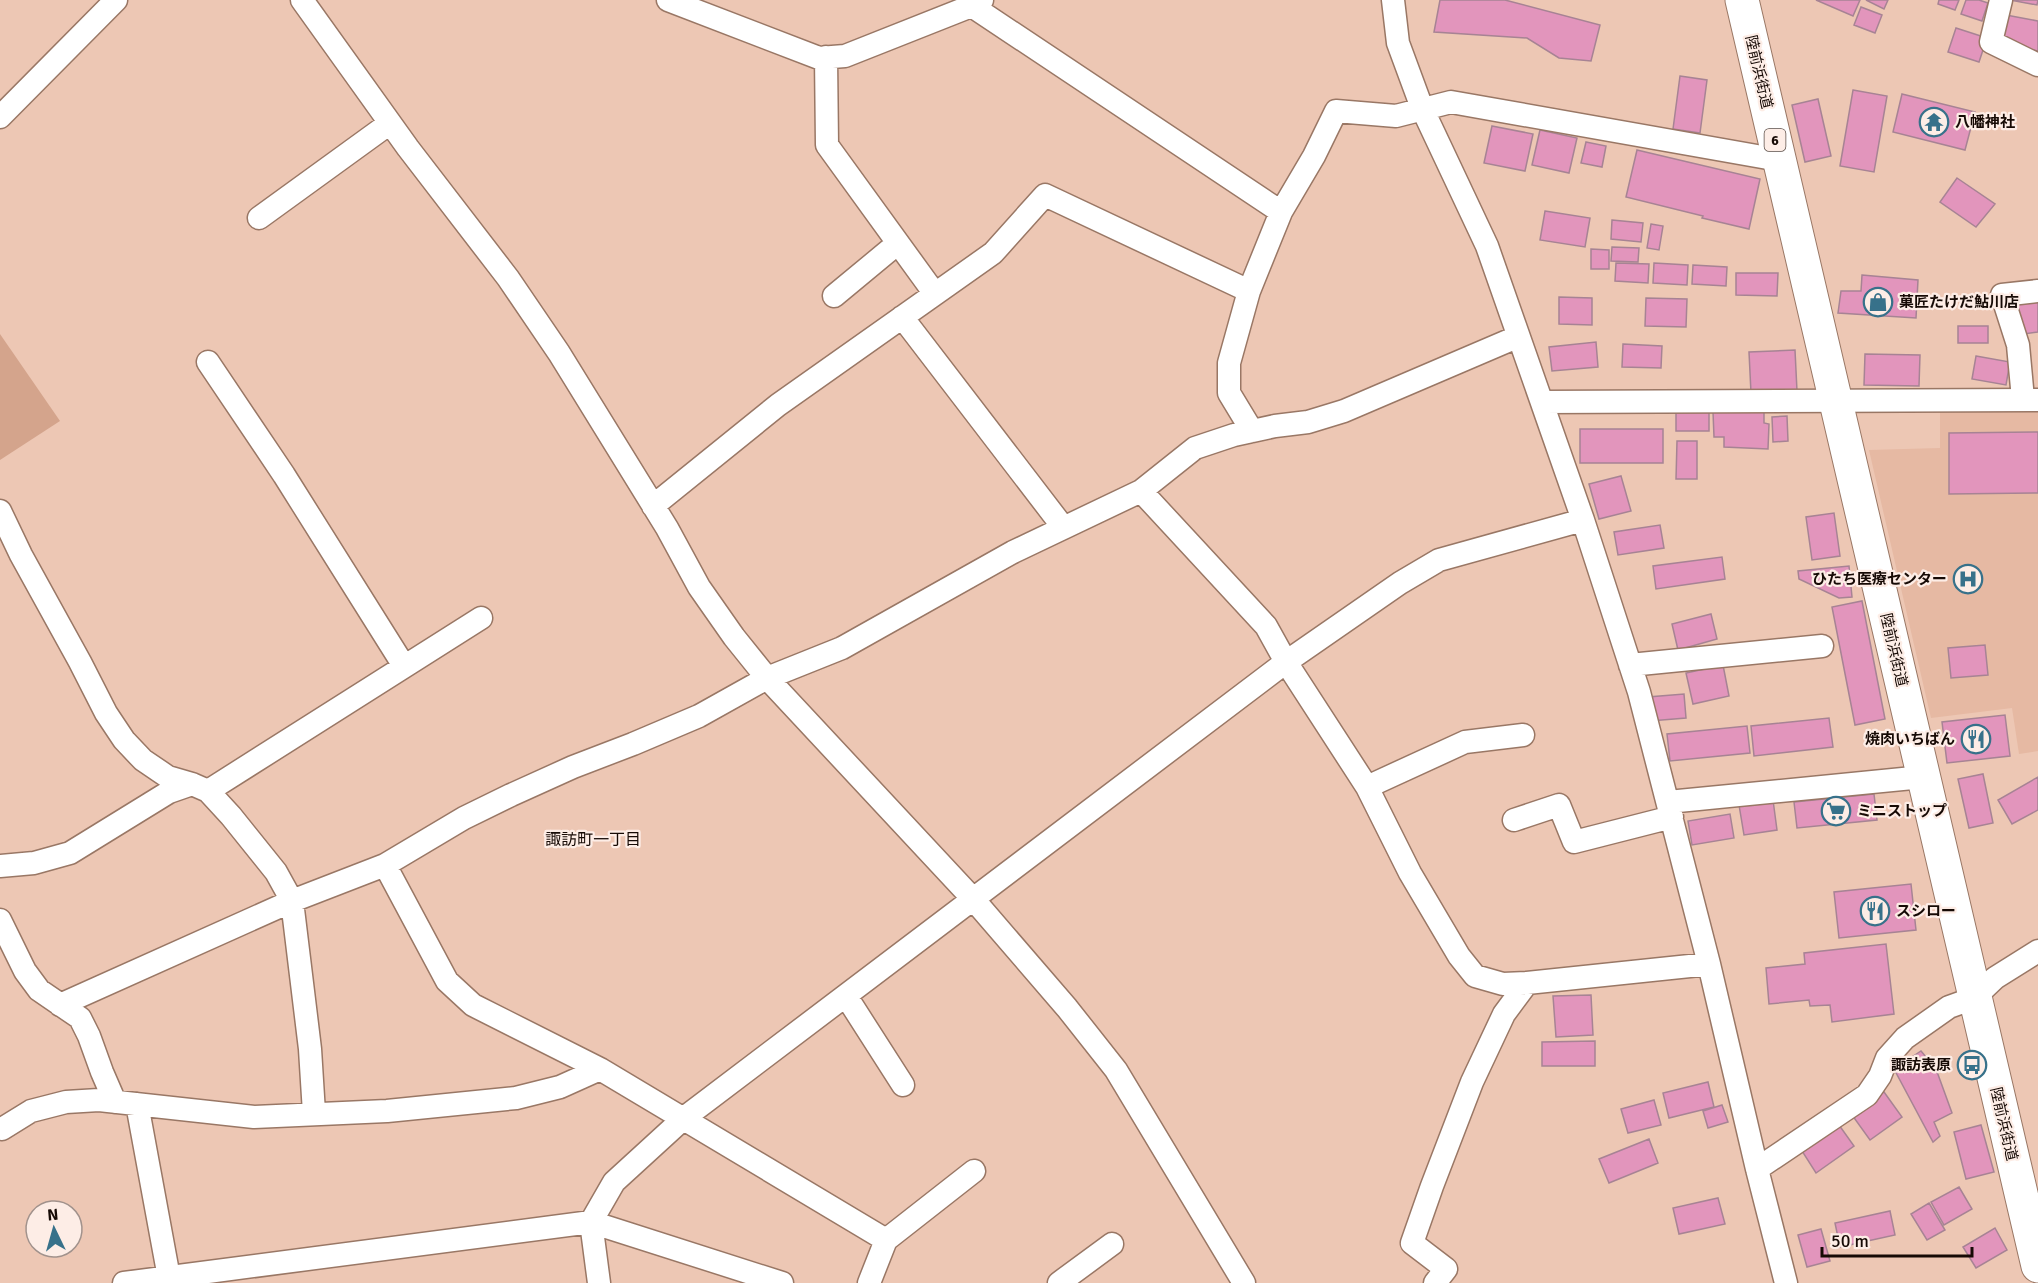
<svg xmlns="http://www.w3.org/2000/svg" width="2038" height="1283" viewBox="0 0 2038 1283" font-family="Signika,'Noto Sans JP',sans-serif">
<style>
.built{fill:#e6b9a3}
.green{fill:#d4a48c}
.building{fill:#e295bc;stroke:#a78394;stroke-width:1.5}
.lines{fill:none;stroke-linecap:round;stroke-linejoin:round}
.minor-casing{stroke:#997765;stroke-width:25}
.highway-casing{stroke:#997765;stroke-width:35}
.minor{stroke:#fff;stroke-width:22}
.highway{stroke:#fff;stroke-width:33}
.labels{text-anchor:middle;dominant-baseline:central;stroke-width:4.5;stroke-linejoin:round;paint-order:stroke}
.shield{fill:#fdede6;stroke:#5b4e48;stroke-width:1.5}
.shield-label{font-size:14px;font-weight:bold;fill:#160a05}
.street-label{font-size:15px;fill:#160a05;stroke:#fdede6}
.poi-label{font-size:15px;font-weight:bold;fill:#160a05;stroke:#fdede6;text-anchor:start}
.neighbourhood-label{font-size:16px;fill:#160a05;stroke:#fdede6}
</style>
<rect width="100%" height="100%" fill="#edc7b4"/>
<!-- built -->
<path class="built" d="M 2038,406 L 2038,751 L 2019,754 L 2012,708 L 1931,718 L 1869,450 L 1940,448 L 1940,407 Z"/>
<!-- green -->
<path class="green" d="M 0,334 L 60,421 L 0,460 Z"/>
<!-- building -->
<path class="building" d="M 1440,0 L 1505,0 L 1600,25 L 1591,61 L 1559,58 L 1527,38 L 1434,32 Z
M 1816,0 L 1860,0 L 1853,16 Z
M 1866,0 L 1888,0 L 1884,9 Z
M 1939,0 L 1959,0 L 1955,10 L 1938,4 Z
M 1966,0 L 1979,0 L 1988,3 L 1982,21 L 1961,14 Z
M 2010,0 L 2038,0 L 2037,5 Z
M 1861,7 L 1882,15 L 1875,33 L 1854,25 Z
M 2006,15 L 2038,21 L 2038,51 L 2001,44 Z
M 1956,28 L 1987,38 L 1979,62 L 1948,52 Z
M 1680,76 L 1707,80 L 1700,133 L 1673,129 Z
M 1853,90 L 1887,96 L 1874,172 L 1840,166 Z
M 1902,94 L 1975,112 L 1965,150 L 1893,132 Z
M 1818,99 L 1831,156 L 1805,162 L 1792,105 Z
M 1492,126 L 1533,134 L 1525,171 L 1484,163 Z
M 1540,130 L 1577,138 L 1569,173 L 1532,165 Z
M 1586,142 L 1606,146 L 1602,167 L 1581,163 Z
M 1637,150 L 1760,179 L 1749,229 L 1702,218 L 1703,216 L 1626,197 Z
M 1957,178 L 1995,204 L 1976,227 L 1940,202 Z
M 1545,211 L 1590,218 L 1585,247 L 1540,240 Z
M 1612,220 L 1643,223 L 1641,242 L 1611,239 Z
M 1651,224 L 1663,226 L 1659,250 L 1647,248 Z
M 1612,247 L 1639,248 L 1638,262 L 1611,261 Z
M 1591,249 L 1609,250 L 1609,269 L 1591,269 Z
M 1616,263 L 1649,264 L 1648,283 L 1615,281 Z
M 1654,263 L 1688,265 L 1687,285 L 1653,283 Z
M 1693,265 L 1727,267 L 1726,286 L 1692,284 Z
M 1736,273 L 1778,273 L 1777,296 L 1736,295 Z
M 1862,275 L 1918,280 L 1916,318 L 1838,313 L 1841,291 L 1861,291 Z
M 1559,297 L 1592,298 L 1592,325 L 1559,324 Z
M 1646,298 L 1687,299 L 1686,327 L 1645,326 Z
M 2038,299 L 2038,332 L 2017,335 L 2012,303 Z
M 1958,326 L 1988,326 L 1988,343 L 1958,343 Z
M 1596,342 L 1598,367 L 1552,371 L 1549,347 Z
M 1623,344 L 1662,346 L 1661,368 L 1622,367 Z
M 1795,350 L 1797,391 L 1751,393 L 1749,352 Z
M 1865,354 L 1920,355 L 1919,386 L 1864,385 Z
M 1976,356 L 2010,362 L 2006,385 L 1972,379 Z
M 1676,412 L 1709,412 L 1709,431 L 1676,431 Z
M 1713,412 L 1764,412 L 1764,423 L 1769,424 L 1768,449 L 1724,447 L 1724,437 L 1714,437 Z
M 1787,416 L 1788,441 L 1773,442 L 1772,417 Z
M 1580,429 L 1663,429 L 1663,463 L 1580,463 Z
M 2038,432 L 2038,493 L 1949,494 L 1949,433 Z
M 1677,441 L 1697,441 L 1697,479 L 1676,479 Z
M 1621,476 L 1631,511 L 1599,519 L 1589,484 Z
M 1834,513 L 1840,556 L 1812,560 L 1806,517 Z
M 1660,525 L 1664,548 L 1618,555 L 1614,532 Z
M 1722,557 L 1725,579 L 1656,589 L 1653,566 Z
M 1849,566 L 1852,597 L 1839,598 L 1799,579 L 1798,571 Z
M 1862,601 L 1885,719 L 1855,725 L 1832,607 Z
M 1711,614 L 1717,639 L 1678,650 L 1672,624 Z
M 1985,645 L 1988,675 L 1951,678 L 1948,648 Z
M 1723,665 L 1729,696 L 1693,704 L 1686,673 Z
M 1684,694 L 1686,718 L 1650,721 L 1648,697 Z
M 2005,715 L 2010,756 L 1947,763 L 1942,722 Z
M 1829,718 L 1833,747 L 1754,756 L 1751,726 Z
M 1747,726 L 1750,753 L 1670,761 L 1667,734 Z
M 1983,774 L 1993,823 L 1969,828 L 1958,779 Z
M 2038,777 L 2038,810 L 2012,824 L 1998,800 Z
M 1874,794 L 1877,820 L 1797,828 L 1794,802 Z
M 1773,800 L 1777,830 L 1744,835 L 1739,805 Z
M 1730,814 L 1734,838 L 1692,845 L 1688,821 Z
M 1911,884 L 1916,930 L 1839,938 L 1834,892 Z
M 1886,944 L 1894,1014 L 1832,1022 L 1830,1005 L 1810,1006 L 1809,1000 L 1769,1004 L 1766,968 L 1805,964 L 1804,953 Z
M 1591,995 L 1593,1035 L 1556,1037 L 1553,996 Z
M 1595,1041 L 1595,1066 L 1542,1066 L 1542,1042 Z
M 1921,1051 L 1936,1069 L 1952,1113 L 1934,1122 L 1940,1136 L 1933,1142 L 1894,1069 Z
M 1708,1082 L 1714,1107 L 1669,1118 L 1663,1093 Z
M 1884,1092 L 1902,1117 L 1870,1140 L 1852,1115 Z
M 1654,1100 L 1661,1125 L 1628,1133 L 1621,1109 Z
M 1722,1105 L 1728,1122 L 1708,1128 L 1703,1111 Z
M 1839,1125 L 1854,1146 L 1816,1173 L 1802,1151 Z
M 1981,1125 L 1994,1172 L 1966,1179 L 1954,1132 Z
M 1649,1139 L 1658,1163 L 1609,1183 L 1599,1159 Z
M 1959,1187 L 1972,1209 L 1944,1225 L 1931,1202 Z
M 1718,1198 L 1725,1224 L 1679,1234 L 1673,1208 Z
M 1929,1203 L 1945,1230 L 1927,1240 L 1911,1214 Z
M 1890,1211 L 1895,1235 L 1840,1247 L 1835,1223 Z
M 1995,1228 L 2007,1250 L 1976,1268 L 1963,1247 Z
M 1821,1229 L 1830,1261 L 1807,1267 L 1798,1235 Z"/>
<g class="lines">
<!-- minor casing -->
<g class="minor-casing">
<path id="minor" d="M 302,0 L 408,148 L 508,278 L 559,353 L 667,528 L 699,587 L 734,637 L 767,678 L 974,900 L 1067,1008 L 1116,1070 L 1244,1283
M 668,0 L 819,58 L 845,56 L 979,3 L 982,0
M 1393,0 L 1398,43 L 1422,108 L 1487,246 L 1583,520 L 1639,692 L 1709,964 L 1757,1169 L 1786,1283
M 2001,0 L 1991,42 L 2038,65
M 972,6 L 1281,212
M 826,57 L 827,145 L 935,294
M 0,117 L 116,0
M 259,218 L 390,123
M 834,296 L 898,243
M 902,317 L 1063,527
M 208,362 L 284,475 L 404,666
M 2023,399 L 2018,345 L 2002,295 L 2038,291
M 1542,402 L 2038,400
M 1252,431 L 1229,393 L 1229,363 L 1249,291 L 1281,212 L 1314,156 L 1336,111 L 1396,116 L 1451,102 L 1779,160
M 1141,491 L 1266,626 L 1286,662 L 1367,787 L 1410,873 L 1459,956 L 1475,976 L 1503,984 L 1527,983 L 1709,964
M 653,506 L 778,405 L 993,253 L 1045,195 L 1249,291
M 0,511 L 21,555 L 80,662 L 106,713 L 124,740 L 143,760 L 168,777 L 192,784 L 208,791 L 231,816 L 276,872 L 292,901 L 310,1049 L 314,1113
M 1630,665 L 1822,646
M 1367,787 L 1465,742 L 1523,735
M 208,791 L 481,618
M 1668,802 L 1923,777
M 1514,820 L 1559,805 L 1574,842 L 1672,817
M 385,865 L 447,981 L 473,1005 L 600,1069 L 886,1240 L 869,1283
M 0,866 L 34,863 L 70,853 L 169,792 L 192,784
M 0,920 L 25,971 L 39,990 L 80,1018 L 89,1036 L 102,1072 L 115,1102
M 846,996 L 903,1085
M 60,1005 L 292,901 L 385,865 L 464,818 L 511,795 L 573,767 L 633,744 L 699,716 L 767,678 L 842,648 L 1013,552 L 1141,491 L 1195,448 L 1234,435 L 1275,426 L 1308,422 L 1344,411 L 1517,337
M 137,1104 L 170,1283
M 2,1129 L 31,1111 L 66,1102 L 99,1100 L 254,1117 L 387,1111 L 516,1098 L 560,1087 L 600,1069
M 1757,1169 L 1867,1095 L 1880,1076 L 1887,1058 L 1905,1038 L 1949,1007 L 1974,998 L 1995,978 L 2038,951
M 886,1240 L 974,1171
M 124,1283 L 591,1222 L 782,1283
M 599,1283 L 591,1222 L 614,1182 L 684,1118 L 1286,662 L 1400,583 L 1439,560 L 1583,520
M 1059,1283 L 1112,1244
M 1435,1283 L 1446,1269 L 1412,1243 L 1432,1186 L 1472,1082 L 1504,1014 L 1527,983"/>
</g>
<!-- highway casing -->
<g class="highway-casing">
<path id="highway" d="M 1742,0 L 2038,1266"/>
</g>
<!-- minor -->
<use href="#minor" class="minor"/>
<!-- highway -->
<use href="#highway" class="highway"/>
</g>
<!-- icons -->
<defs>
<g id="temple-ring" transform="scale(1.5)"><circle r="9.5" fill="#fdede6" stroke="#37718a" stroke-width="1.5"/><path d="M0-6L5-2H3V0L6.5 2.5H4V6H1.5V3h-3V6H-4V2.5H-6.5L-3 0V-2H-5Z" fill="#37718a"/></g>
<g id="shop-ring" transform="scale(1.5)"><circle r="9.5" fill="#fdede6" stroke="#37718a" stroke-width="1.5"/><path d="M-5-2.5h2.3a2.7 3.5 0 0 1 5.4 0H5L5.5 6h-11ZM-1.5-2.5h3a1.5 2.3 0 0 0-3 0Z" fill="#37718a"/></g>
<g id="hospital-ring" transform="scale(1.5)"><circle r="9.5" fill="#fdede6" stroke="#37718a" stroke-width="1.5"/><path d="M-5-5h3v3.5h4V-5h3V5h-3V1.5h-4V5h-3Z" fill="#37718a"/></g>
<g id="restaurant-ring" transform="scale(1.5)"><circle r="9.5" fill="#fdede6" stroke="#37718a" stroke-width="1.5"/><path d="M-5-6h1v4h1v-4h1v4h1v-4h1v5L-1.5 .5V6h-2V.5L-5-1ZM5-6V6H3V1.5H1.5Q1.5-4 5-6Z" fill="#37718a"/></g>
<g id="supermarket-ring" transform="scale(1.5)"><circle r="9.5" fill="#fdede6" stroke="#37718a" stroke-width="1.5"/><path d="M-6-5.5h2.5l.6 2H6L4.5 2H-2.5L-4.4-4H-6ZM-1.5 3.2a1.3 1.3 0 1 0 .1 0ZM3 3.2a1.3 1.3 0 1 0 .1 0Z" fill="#37718a"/></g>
<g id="bus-ring" transform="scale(1.5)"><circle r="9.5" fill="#fdede6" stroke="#37718a" stroke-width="1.5"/><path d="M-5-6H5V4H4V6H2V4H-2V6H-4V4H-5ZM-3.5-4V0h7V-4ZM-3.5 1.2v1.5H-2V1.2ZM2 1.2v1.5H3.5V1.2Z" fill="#37718a"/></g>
</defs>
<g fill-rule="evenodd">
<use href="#temple-ring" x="1934" y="122"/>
<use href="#shop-ring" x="1878" y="302"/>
<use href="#hospital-ring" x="1968" y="579"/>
<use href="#restaurant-ring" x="1976" y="739"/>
<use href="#supermarket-ring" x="1836" y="811"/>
<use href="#restaurant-ring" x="1875" y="911"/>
<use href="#bus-ring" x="1972" y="1065"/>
</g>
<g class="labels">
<!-- shield labels -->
<rect class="shield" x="1764.5" y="129" width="21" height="22" rx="4.5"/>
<g class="shield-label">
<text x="1775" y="140">6</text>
</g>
<!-- street labels -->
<g class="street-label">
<text transform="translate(1759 72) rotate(77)">陸前浜街道</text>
<text transform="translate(1894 650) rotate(77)">陸前浜街道</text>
<text transform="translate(2004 1124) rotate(77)">陸前浜街道</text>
</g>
<!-- poi labels -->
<g class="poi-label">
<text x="1955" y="122">八幡神社</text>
<text x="1899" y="302">菓匠たけだ鮎川店</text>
<text x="1947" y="579" text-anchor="end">ひたち医療センター</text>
<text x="1955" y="739" text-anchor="end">焼肉いちばん</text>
<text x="1857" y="811">ミニストップ</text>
<text x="1896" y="911">スシロー</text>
<text x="1951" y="1065" text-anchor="end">諏訪表原</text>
</g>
<!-- neighbourhood labels -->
<g class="neighbourhood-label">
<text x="593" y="840">諏訪町一丁目</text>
</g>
</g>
<!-- north arrow -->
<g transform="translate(54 1229) rotate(355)"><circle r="28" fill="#fdede6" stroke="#a1928c" stroke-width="1.5"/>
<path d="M0-4.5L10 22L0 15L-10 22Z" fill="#37718a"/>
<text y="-9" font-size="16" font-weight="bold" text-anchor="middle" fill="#160a05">N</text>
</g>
<!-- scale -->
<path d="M1822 1247v9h150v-9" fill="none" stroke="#160a05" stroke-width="3"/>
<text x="1831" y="1247" font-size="18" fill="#160a05" stroke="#fdede6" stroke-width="4.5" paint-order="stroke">50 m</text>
</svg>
